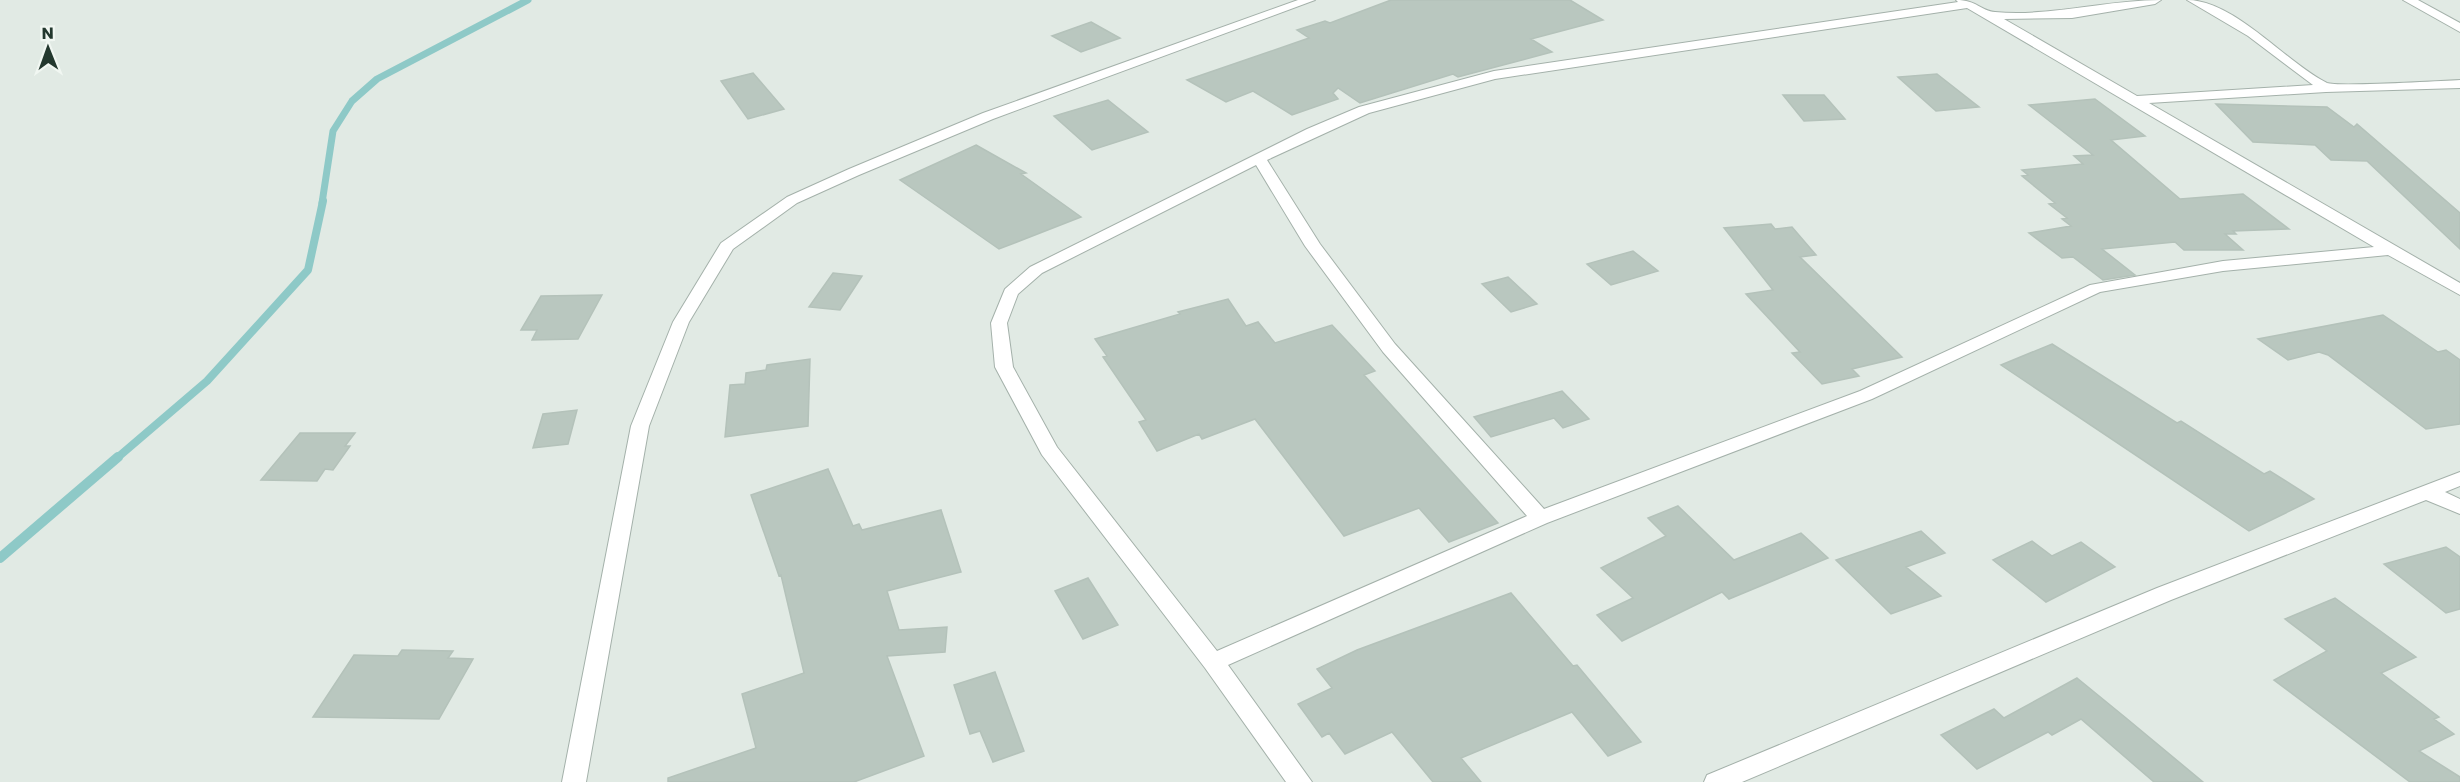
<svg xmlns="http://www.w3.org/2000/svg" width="2460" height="782" viewBox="0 0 2460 782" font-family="Poppins,sans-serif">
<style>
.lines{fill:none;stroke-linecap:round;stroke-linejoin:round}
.stream-far2{stroke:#8ec9c7;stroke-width:7}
.stream-far1{stroke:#8ec9c7;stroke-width:8}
.stream{stroke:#8ec9c7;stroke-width:10}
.building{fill:#b9c7bf;stroke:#b4c2ba;stroke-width:1.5}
.street-casing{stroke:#a4b1aa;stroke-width:2}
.street{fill:#fff;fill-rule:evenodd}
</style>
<rect width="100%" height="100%" fill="#e1eae4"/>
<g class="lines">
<!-- stream-far2 -->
<path class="stream-far2" d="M 322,203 L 333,131 L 352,101 L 377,79 L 528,0"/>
<!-- stream-far1 -->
<path class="stream-far1" d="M 117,458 L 207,381 L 308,270 L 323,201"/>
<!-- stream -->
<path class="stream" d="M 0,558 L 118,457"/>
</g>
<!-- building -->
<path class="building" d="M 1391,0 L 1570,0 L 1603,20 L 1531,39 L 1552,52 L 1458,77 L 1453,74 L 1360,103 L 1338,88 L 1333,93 L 1338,99 L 1292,115 L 1253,91 L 1226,102 L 1187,80 L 1309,38 L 1297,30 L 1325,21 L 1330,23 Z
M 1091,22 L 1120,38 L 1081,52 L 1052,36 Z
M 753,73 L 784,109 L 748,119 L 721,81 Z
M 1937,74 L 1979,107 L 1936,111 L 1898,77 Z
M 1783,95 L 1824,95 L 1845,119 L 1804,121 Z
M 2095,99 L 2145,136 L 2111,140 L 2180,199 L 2243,194 L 2289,229 L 2233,231 L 2236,234 L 2225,234 L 2243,250 L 2184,250 L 2175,242 L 2102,249 L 2135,275 L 2103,280 L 2073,257 L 2062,258 L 2029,233 L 2071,226 L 2062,219 L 2067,218 L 2049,204 L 2055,203 L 2022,176 L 2028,175 L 2022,170 L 2083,164 L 2074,156 L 2093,155 L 2029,105 Z
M 1108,100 L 1148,132 L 1092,150 L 1054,116 Z
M 2216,104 L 2327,107 L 2354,127 L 2357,124 L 2460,213 L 2460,249 L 2367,161 L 2331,160 L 2315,145 L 2253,142 Z
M 976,145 L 1026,173 L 1021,174 L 1081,217 L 999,249 L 900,180 Z
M 1771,224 L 1775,229 L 1792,227 L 1816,255 L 1800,257 L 1902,357 L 1852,369 L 1859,376 L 1822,384 L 1792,353 L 1800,352 L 1746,294 L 1773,290 L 1724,228 Z
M 1633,251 L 1658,271 L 1611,285 L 1587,264 Z
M 833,273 L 862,276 L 840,310 L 809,307 Z
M 1508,277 L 1537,304 L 1511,312 L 1482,284 Z
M 602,295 L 578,339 L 532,340 L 537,330 L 521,330 L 541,296 Z
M 1228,299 L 1246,326 L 1258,322 L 1275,343 L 1332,325 L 1375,371 L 1364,375 L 1498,523 L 1449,542 L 1419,508 L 1344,536 L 1255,419 L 1202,439 L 1199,434 L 1157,451 L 1139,422 L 1146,420 L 1103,357 L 1107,356 L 1095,339 L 1180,314 L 1178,312 Z
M 2383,315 L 2438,352 L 2446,350 L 2460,360 L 2460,424 L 2426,429 L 2328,355 L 2319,352 L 2288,360 L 2258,339 Z
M 2052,344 L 2177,423 L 2181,421 L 2264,474 L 2270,471 L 2314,499 L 2249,531 L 2001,365 Z
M 810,359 L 808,426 L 725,437 L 730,385 L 745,384 L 746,373 L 766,370 L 767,365 Z
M 1562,391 L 1589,419 L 1563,428 L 1554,418 L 1491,437 L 1474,417 Z
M 577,410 L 568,444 L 533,448 L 543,414 Z
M 300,433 L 355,433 L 345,446 L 350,446 L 333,470 L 325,469 L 317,481 L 261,480 Z
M 828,469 L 853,526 L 859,524 L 862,530 L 941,510 L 961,572 L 887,591 L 899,630 L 947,627 L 945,652 L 887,656 L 924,756 L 854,782 L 668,782 L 668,778 L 756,748 L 742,694 L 804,673 L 781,575 L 779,576 L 751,495 Z
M 1678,506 L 1734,560 L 1801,533 L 1828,558 L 1729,599 L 1722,592 L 1622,641 L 1597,615 L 1633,598 L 1601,568 L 1666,536 L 1648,518 Z
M 1921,531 L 1945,553 L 1906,567 L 1941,596 L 1891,614 L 1836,560 Z
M 2032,541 L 2052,556 L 2081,542 L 2115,567 L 2046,602 L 1993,560 Z
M 2446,547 L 2460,557 L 2460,609 L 2446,613 L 2384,564 Z
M 1088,578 L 1118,625 L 1083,639 L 1055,591 Z
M 1511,593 L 1573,666 L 1577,665 L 1641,742 L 1608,756 L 1572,712 L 1461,758 L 1481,782 L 1433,782 L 1392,732 L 1345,754 L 1329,733 L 1322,737 L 1298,704 L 1332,688 L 1317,669 L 1357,650 Z
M 2335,598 L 2416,657 L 2381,673 L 2439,717 L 2434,719 L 2454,734 L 2419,751 L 2460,777 L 2460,782 L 2410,782 L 2274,680 L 2327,651 L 2285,619 Z
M 402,650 L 453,651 L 448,658 L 473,659 L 439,719 L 313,717 L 354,655 L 398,656 Z
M 995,672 L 1024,751 L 993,762 L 980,731 L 970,734 L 954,685 Z
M 2077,678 L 2126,718 L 2203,782 L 2154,782 L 2081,719 L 2052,735 L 2048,732 L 1977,769 L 1941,735 L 1994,709 L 2004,718 Z"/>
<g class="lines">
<!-- street casing -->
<g class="street-casing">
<path id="street" d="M 1298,0 L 1315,0 L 993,119 L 859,175 L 797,203 L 733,249 L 689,322 L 649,426 L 586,782 L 562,782 L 631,426 L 673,322 L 721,243 L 787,197 L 849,169 L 983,113 Z
M 1956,0 C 1977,0 1981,11 1995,12 C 2051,17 2105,0 2161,0 L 2155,4 L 2072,18 L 2004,19 L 2137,96 L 2313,85 L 2248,36 L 2187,0 C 2235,0 2286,63 2327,83 C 2337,87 2441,81 2460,80 L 2460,88 L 2326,92 L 2149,103 L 2460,283 L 2460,295 L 2388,255 L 2223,271 L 2100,292 L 1872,399 L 1547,523 L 1228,665 L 1312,782 L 1286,782 L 1205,668 L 1042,455 L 995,367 L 991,323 L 1005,289 L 1030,267 L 1307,129 L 1359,107 L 1494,71 L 1958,2 ZM 1967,8 L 2374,247 L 2223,261 L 2090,285 L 1860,391 L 1544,509 L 1395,344 L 1320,244 L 1267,160 L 1369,113 L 1495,79 ZM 1256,165 L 1305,246 L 1383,352 L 1527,516 L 1217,651 L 1057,447 L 1013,367 L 1007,323 L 1018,294 L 1042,273 Z
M 2403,0 L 2418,0 L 2460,23 L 2460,32 Z
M 2460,472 L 2460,486 L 2445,492 L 2460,499 L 2460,514 L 2426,500 L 2171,600 L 1742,782 L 1704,782 L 1707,775 L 2157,588 Z"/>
</g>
<!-- street -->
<use href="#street" class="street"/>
</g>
<!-- north arrow -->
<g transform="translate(48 48) rotate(359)" stroke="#f1f7f2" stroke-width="4.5" paint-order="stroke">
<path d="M0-4.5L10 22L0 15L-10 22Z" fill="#23382e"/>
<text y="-9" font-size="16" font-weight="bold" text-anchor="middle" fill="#23382e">N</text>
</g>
</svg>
